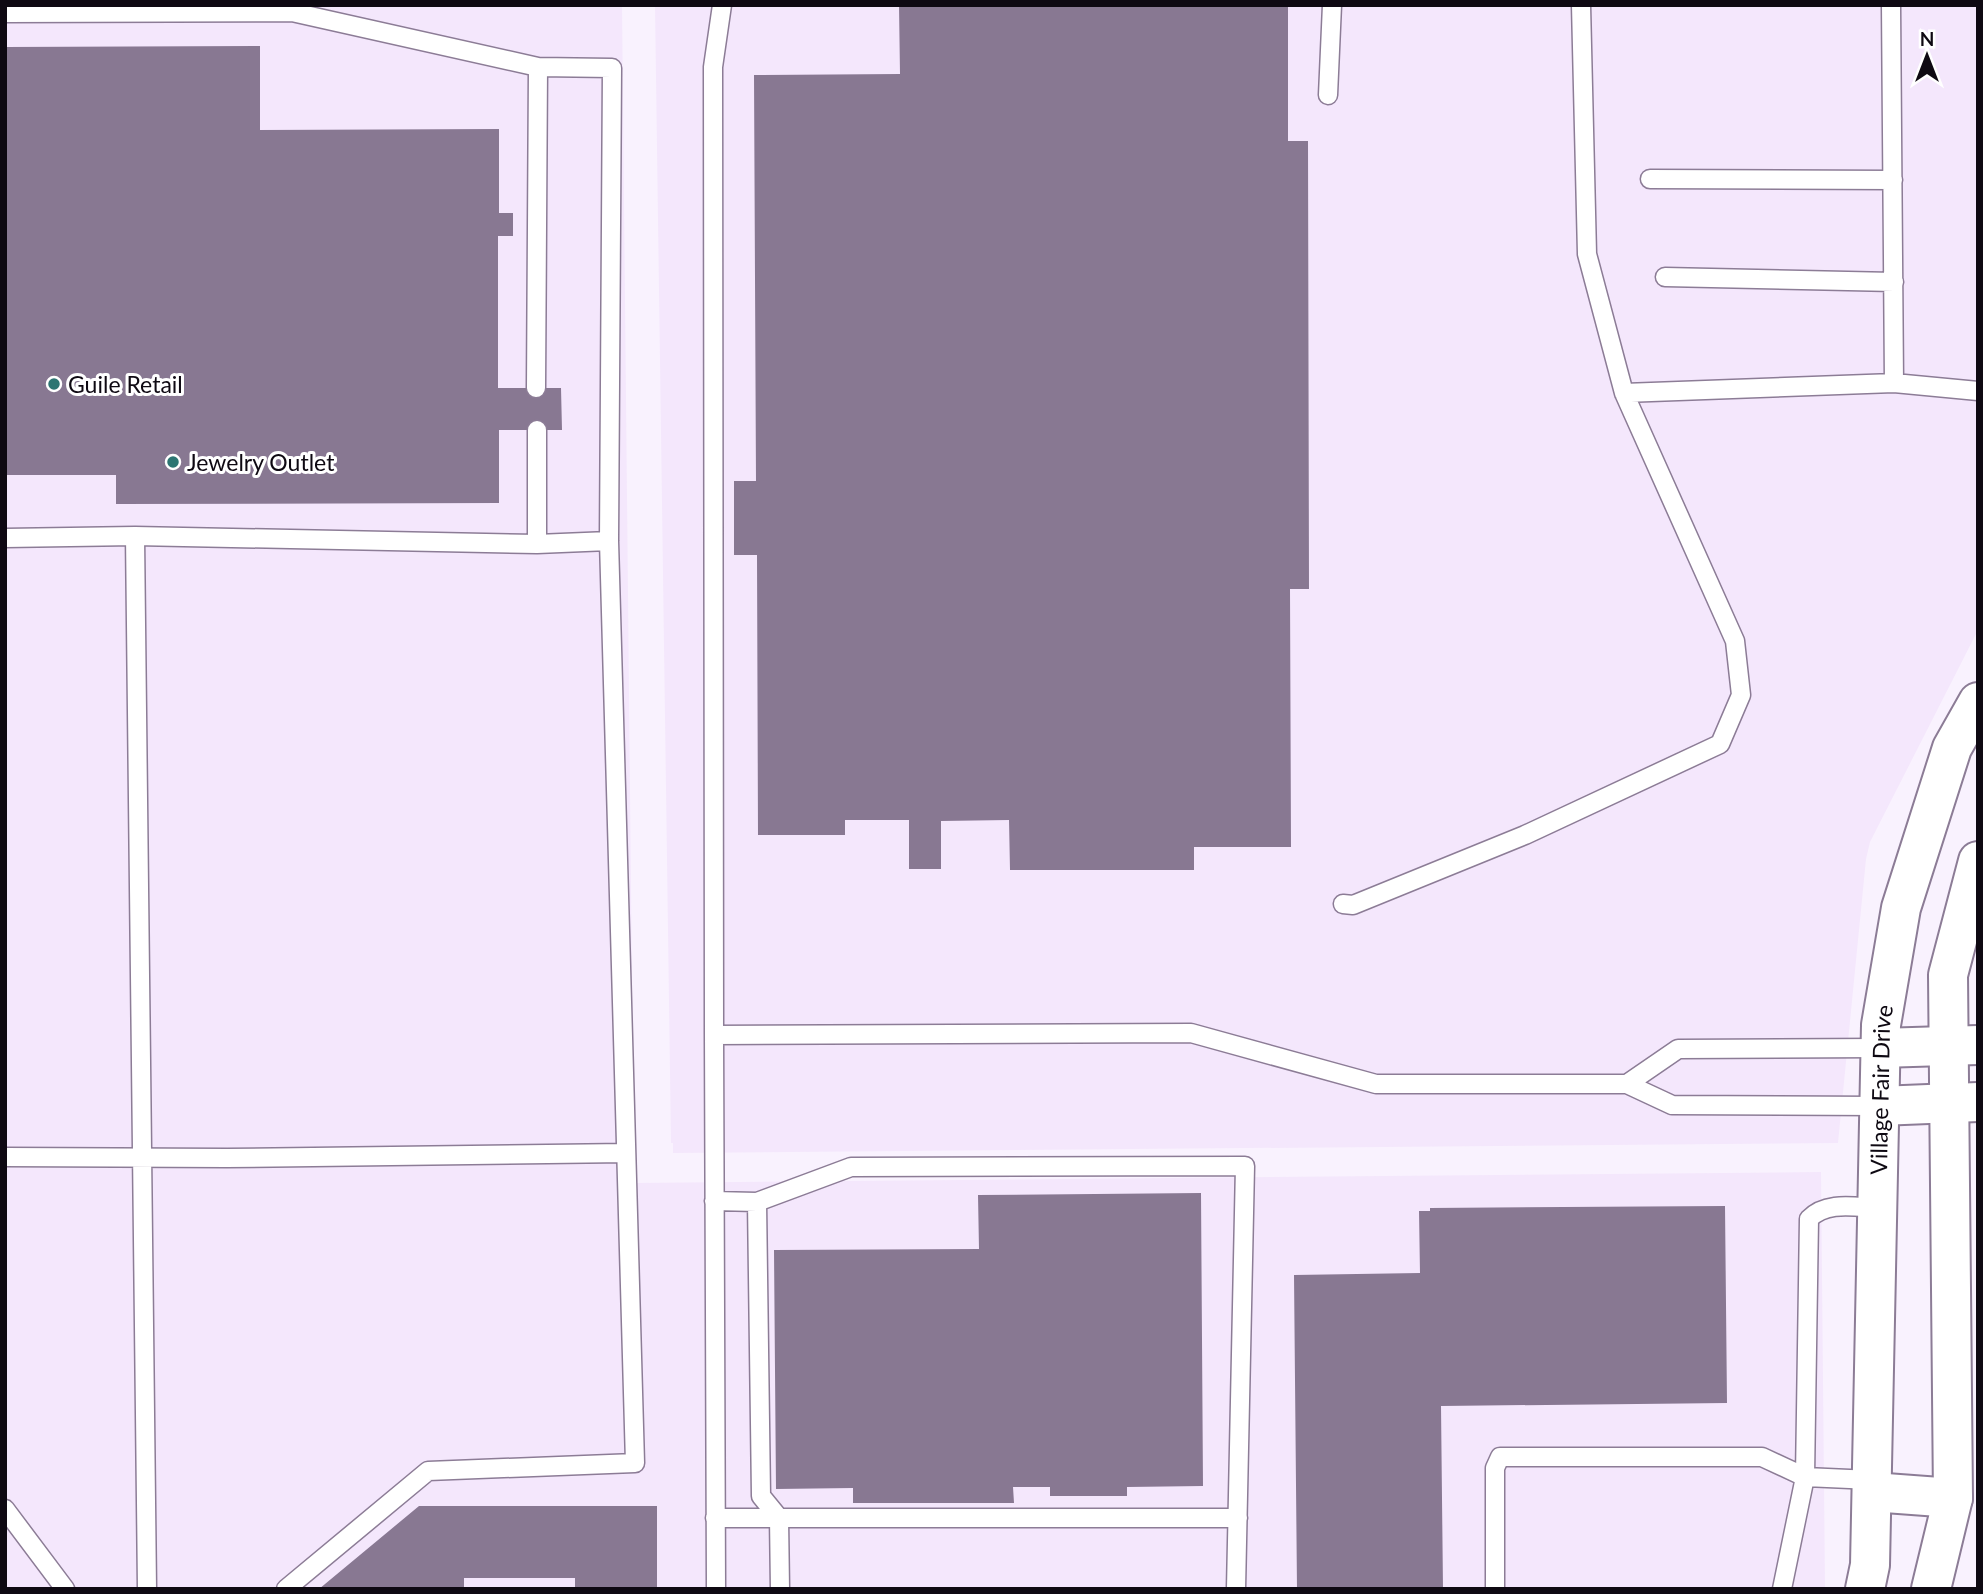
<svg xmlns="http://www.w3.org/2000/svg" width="1983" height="1594" viewBox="0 0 1983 1594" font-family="Lato,sans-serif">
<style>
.built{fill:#f4e7fc}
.building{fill:#887892}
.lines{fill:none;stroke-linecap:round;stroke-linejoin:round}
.lane-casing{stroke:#8c7c96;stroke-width:21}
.secondary-casing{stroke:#8c7c96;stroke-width:42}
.lane{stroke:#fff;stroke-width:18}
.secondary{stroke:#fff;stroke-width:38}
.poi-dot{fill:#2c7572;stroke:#fff;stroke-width:2.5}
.labels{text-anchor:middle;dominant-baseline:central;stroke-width:6;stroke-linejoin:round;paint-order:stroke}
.poi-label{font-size:23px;fill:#0e0912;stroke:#fff;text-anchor:start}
.street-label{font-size:23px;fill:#0e0912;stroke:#fff}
</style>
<rect width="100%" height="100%" fill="#f9f2fe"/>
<!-- built -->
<path class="built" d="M 5,5 L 622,5 L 634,1183 L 1821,1172 L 1825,1589 L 5,1589 Z
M 655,5 L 1978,5 L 1978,630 L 1870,842 L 1866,859 L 1838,1143 L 673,1153 L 673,1143 L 671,1143 Z"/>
<!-- building -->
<path class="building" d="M 899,5 L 1288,5 L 1288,141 L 1308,141 L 1309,589 L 1290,589 L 1291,847 L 1194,847 L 1194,870 L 1010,870 L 1009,820 L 941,821 L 941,869 L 909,869 L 909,820 L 845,820 L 845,835 L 758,835 L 757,555 L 734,555 L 734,481 L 756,481 L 754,75 L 900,74 Z
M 260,46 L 260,130 L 499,129 L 499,213 L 513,213 L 513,236 L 498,236 L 498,388 L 561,388 L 562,430 L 499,430 L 499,503 L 116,504 L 116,475 L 5,475 L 5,47 Z
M 1201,1193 L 1203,1486 L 1127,1487 L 1127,1496 L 1050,1496 L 1050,1487 L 1013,1487 L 1014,1503 L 853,1503 L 853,1488 L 776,1489 L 774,1250 L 979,1249 L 978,1195 Z
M 1725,1206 L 1727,1403 L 1441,1406 L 1443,1589 L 1297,1589 L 1294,1275 L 1420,1273 L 1419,1211 L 1430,1211 L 1430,1208 Z
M 419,1506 L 657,1506 L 657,1589 L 575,1589 L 575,1578 L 464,1578 L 464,1589 L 319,1589 Z"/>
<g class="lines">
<!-- lane casing -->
<g class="lane-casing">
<path id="lane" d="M 722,5 L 713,67 L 714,1035 L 1191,1033 L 1376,1084 L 1627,1084 L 1672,1105 L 1879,1106
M 1891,5 L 1894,383
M 5,13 L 292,12 L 538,67 L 612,68 L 609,541 L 635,1463 L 428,1471 L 286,1589
M 1328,95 L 1332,5
M 1650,179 L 1893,180
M 1665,277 L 1894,282
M 536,388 L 538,67
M 1624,393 L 1894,383 L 1978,391
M 537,430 L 537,544
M 135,536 L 147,1589
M 5,538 L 135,536 L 537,544 L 609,541
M 1343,904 L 1353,905 L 1525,835 L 1720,744 L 1741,695 L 1735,641 L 1624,393 L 1587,254 L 1581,5
M 714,1035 L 716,1589
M 1627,1084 L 1678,1049 L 1880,1048
M 5,1157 L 227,1158 L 626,1153
M 714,1201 L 757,1202 L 761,1496 L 779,1518 L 1238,1518
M 757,1202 L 851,1167 L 1245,1166 L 1236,1589
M 5,1509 L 65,1589
M 715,1518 L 779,1518 L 780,1589
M 1495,1589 L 1495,1468 L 1500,1457 L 1762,1457 L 1805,1477 L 1872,1480
M 1782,1589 L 1805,1477 L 1809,1219 C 1826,1201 1854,1207 1877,1208"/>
</g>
<!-- secondary casing -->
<g class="secondary-casing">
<g id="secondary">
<path d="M 1880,1048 L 1978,1045"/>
<path d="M 1879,1106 L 1978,1102"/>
<path d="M 1872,1492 L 1953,1498"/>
<path id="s1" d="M 1865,1589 L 1870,1565 L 1881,1025 L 1901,908 L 1952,748 L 1978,702"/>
<path d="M 1931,1589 L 1953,1498 L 1948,975 L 1978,861"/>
</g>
</g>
<!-- lane -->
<use href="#lane" class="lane"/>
<!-- secondary -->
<use href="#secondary" class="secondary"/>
</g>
<!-- markers -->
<g class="poi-dot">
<circle cx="54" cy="384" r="7"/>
<circle cx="173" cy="462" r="7"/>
</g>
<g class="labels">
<!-- poi labels -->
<g class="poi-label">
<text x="68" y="384">Guile Retail</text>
<text x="187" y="462">Jewelry Outlet</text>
</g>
<!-- street labels -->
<g class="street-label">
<text stroke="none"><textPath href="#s1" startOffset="500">Village Fair Drive</textPath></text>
</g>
</g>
<!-- border -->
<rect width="1983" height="1594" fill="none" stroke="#0e0912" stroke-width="14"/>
<!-- north arrow -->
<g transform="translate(1927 56)" stroke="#ffffff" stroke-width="5" paint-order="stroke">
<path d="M0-5L12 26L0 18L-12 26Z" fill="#0e0912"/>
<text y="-10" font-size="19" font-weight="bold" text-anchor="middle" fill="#0e0912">N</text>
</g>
</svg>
